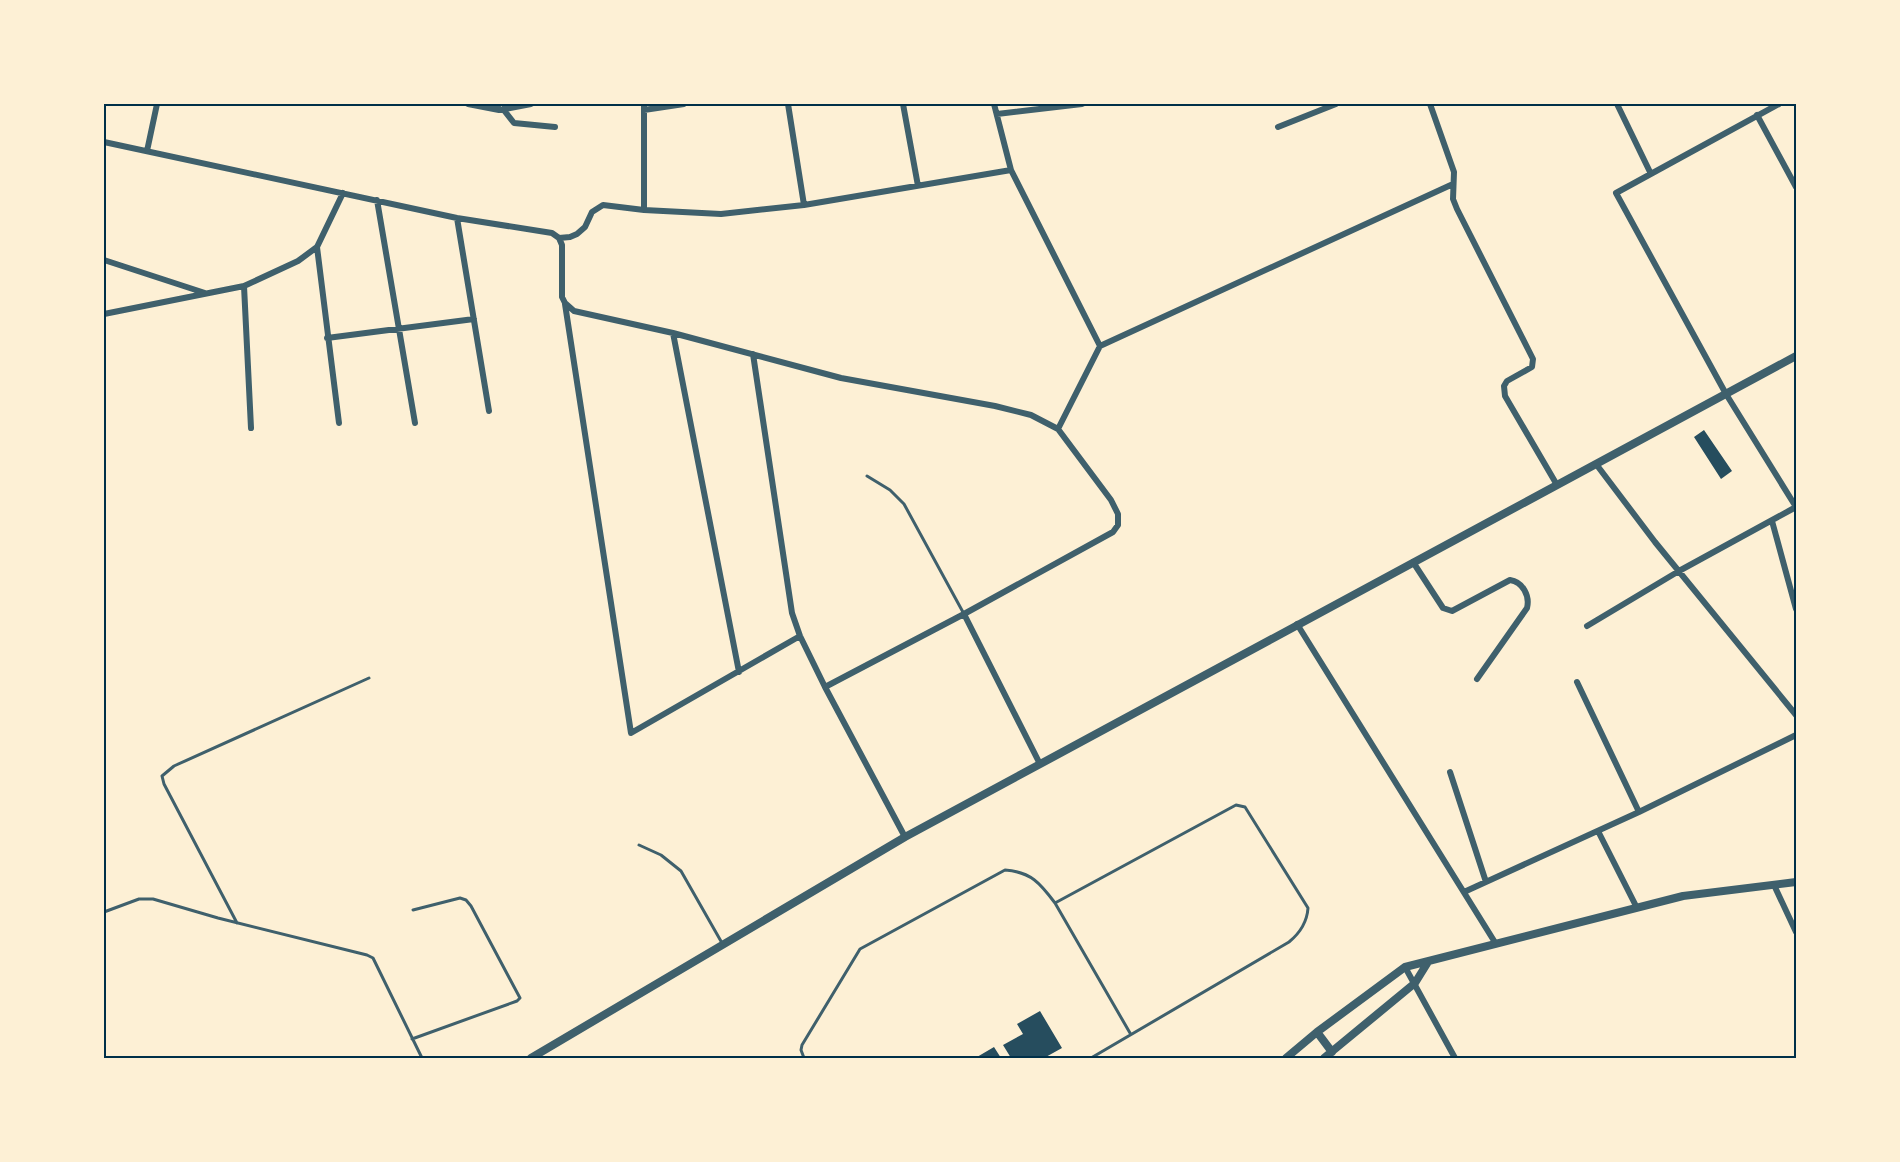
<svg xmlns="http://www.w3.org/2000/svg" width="1900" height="1162" viewBox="0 0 1900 1162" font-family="Mulish,sans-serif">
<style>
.building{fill:#264d5e}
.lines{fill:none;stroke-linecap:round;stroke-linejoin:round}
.service{stroke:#3f606c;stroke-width:3}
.minor{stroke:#3f606c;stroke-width:6}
.tertiary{stroke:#3f606c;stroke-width:8}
.neatline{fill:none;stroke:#003049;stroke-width:2}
</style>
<rect width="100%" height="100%" fill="#fdf0d5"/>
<!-- building -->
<path class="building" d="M 1704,430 L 1732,471 L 1721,479 L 1694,437 Z
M 1040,1011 L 1062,1048 L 1044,1058 L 1011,1058 L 1003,1045 L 1023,1034 L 1017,1024 Z
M 994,1047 L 1001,1058 L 978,1058 L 977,1057 Z"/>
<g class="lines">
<!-- service -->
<path class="service" d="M 867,476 L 890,490 L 904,504 L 964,614
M 639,845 L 661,855 L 681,871 L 722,943
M 1055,903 L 1236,805 L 1245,807 L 1308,908 C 1307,923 1300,933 1289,942 L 1091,1058
M 104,912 L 139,899 L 153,899 L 218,918 L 367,955 L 373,958 L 422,1058
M 237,923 L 164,784 L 162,776 L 174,766 L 369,678
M 412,1039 L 517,1001 L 520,998 L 471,906 L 466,900 L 460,898 L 413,910
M 804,1058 L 801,1050 L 802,1045 L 860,949 L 1005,870 C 1031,872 1040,883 1055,903 L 1130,1033"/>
<!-- minor -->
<path class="minor" d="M 468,104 L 499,110 L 497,104
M 788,104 L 804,205
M 903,104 L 918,186
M 994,104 L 1011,170 L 1100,346 L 1058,429
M 1430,104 L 1454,172 L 1453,199 L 1457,209 L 1533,359 L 1532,367 L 1507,381 L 1504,386 L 1505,396 L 1557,485
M 1617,104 L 1650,172
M 1779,104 L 1616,193 L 1726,394 L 1796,507
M 503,109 L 514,123 L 555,127
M 500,110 L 531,104
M 644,110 L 684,104
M 997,114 L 1082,104
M 1757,115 L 1796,187
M 1278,127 L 1336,104
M 104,142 L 457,218 L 552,233 L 559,238 L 562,245 L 562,297 L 565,303 L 574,311 L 673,333 L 841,378 L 995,406 L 1031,415 L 1058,429 L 1111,500 L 1118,514 L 1118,525 L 1113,532 L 964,614 L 1040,764
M 147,151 L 157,104
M 377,200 L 415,423
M 644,210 L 644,104
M 457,218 L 489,411
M 559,238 L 570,237 L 577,234 L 585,227 L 592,212 L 603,205 L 644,210 L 721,214 L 804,205 L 1011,170
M 317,247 L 339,423
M 104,260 L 205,293
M 244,286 L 251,428
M 565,304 L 631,733 L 800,636
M 104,314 L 244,286 L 298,261 L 317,247 L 343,193
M 673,333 L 739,672
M 327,338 L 474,319
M 1100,346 L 1453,184
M 753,354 L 792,613 L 800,636 L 825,687 L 964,614
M 1596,464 L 1655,542 L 1796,715
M 1772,521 L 1796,609
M 1413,562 L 1443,608 L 1452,611 L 1510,580 C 1523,582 1530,596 1527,608 L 1477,679
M 1297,624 L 1496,944
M 1587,626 L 1679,571 L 1796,507
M 1577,682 L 1639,812
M 825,687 L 905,837
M 1450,772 L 1486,882
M 1598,831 L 1637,908
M 1774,885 L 1796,932
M 1464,892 L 1639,812 L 1796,735
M 1405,967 L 1455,1058"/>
<!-- tertiary -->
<path class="tertiary" d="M 1317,1032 L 1332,1052
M 531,1058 L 905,837 L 1796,356
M 1286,1058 L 1317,1032 L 1405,967 L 1683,896 L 1796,882
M 1324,1058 L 1415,983 L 1428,962"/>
</g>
<!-- border -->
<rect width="1900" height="1162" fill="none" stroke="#fdf0d5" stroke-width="210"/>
<rect x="105" y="105" width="1690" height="952" class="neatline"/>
</svg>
